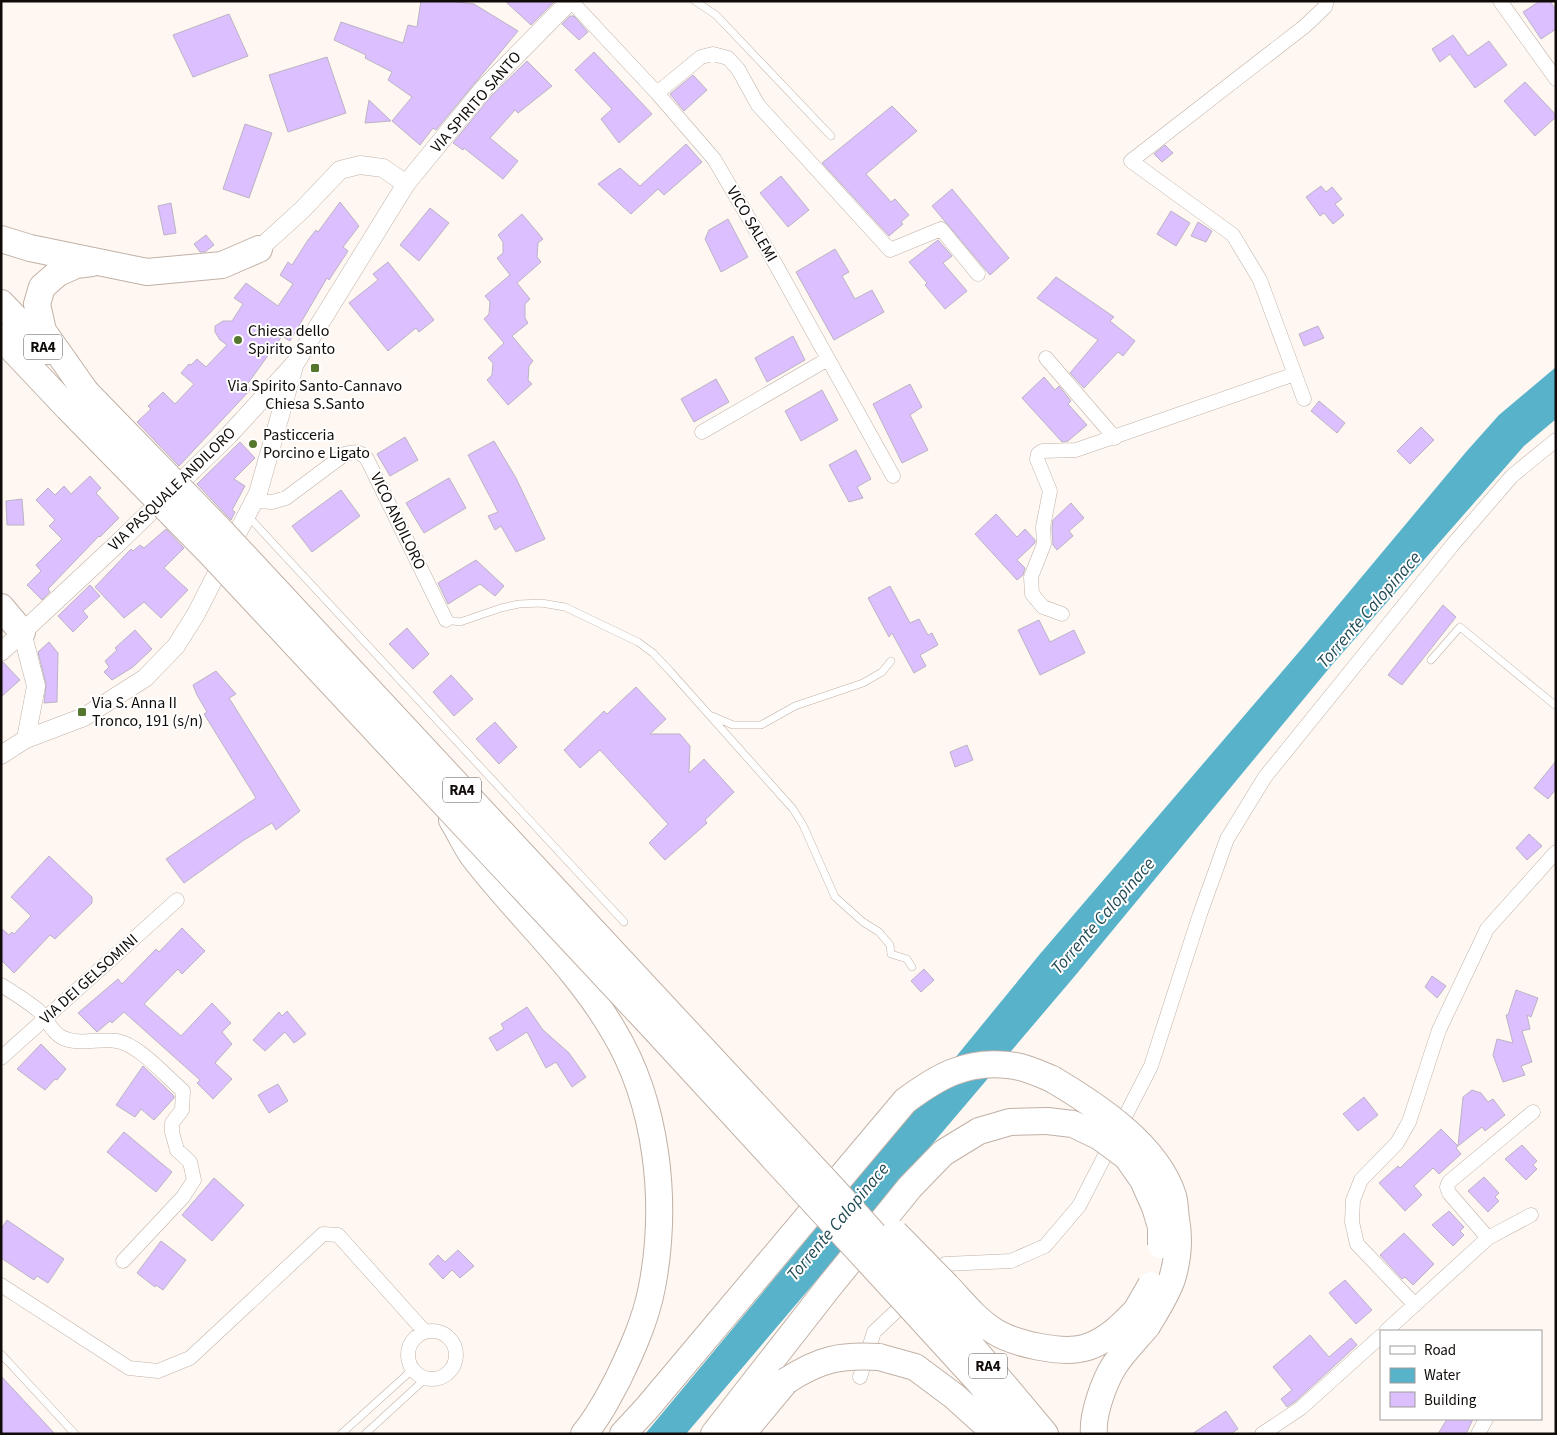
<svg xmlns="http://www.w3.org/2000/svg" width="1557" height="1435" viewBox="0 0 1557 1435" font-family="'Source Sans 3',sans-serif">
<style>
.water{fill:#57b2ca}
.building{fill:#dcbfff;stroke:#bbb3c4}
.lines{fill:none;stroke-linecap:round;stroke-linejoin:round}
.service-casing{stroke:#c1b1a6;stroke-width:8}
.minor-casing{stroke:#c1b1a6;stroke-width:15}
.tertiary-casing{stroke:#c1b1a6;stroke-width:19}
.motorway-casing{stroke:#c1b1a6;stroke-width:28}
.service{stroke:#fff;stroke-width:7}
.minor{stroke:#fff;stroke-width:14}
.tertiary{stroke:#fff;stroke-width:18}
.motorway{stroke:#fff;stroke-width:26}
.motorway-bridge-casing{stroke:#c1b1a6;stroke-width:28;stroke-linecap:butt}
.motorway-bridge{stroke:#fff;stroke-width:26}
.poi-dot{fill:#55762d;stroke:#fff;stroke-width:2}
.labels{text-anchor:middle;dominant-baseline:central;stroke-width:4;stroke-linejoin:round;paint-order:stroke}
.shield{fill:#fff;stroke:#585452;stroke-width:1}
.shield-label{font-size:15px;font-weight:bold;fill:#100b08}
.street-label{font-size:16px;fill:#100b08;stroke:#fff}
.poi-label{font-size:16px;fill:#100b08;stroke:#fff;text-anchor:start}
.water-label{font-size:18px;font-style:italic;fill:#234c57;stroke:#fff}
</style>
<rect width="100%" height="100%" fill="#fef7f2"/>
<!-- water -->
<path class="water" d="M 1556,367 L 1556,419 L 1524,446 L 1331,666 L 1074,977 L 686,1434 L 645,1434 L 793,1256 L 1040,954 L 1304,646 L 1466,452 L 1499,415 Z"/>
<!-- building -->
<path class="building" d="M 421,1 L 450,1 L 474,4 L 518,31 L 436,130 L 433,128 L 420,145 L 392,121 L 412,97 L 388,80 L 392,72 L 365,58 L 366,55 L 334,40 L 341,22 L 403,43 L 408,25 L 417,27 Z
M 505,1 L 555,1 L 531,25 Z
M 1540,1 L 1550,1 L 1556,10 L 1556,29 L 1541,39 L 1523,12 Z
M 229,14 L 248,56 L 193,77 L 173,35 Z
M 570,16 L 574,16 L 588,32 L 579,40 L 562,24 Z
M 1453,35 L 1468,56 L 1489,41 L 1507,65 L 1475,88 L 1450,54 L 1440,62 L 1432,49 Z
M 594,52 L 652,114 L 619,143 L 601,119 L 612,109 L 575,70 Z
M 327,57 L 346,113 L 288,132 L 269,75 Z
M 527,61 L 552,86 L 518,113 L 515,110 L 490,138 L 518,161 L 503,179 L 464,148 L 463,150 L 453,143 L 492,95 Z
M 693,75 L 707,90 L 684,111 L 670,94 Z
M 1525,82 L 1556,115 L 1556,117 L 1535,136 L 1504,101 Z
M 369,100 L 391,121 L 365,123 Z
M 892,106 L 917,131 L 866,174 L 891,202 L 895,199 L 909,215 L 901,222 L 903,224 L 889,236 L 822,163 Z
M 245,124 L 272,133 L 249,198 L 223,189 Z
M 686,144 L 702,162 L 664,195 L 658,189 L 631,214 L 598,184 L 620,168 L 640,186 Z
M 1165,145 L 1173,153 L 1162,162 L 1154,154 Z
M 781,176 L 809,210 L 788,227 L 760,193 Z
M 1321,186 L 1326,192 L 1332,187 L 1342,199 L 1335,204 L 1344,215 L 1333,224 L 1324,213 L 1320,216 L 1306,197 Z
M 952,189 L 1009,258 L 990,275 L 932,206 Z
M 340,202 L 359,226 L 343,247 L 348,251 L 329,280 L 327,278 L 290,341 L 282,336 L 246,386 L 251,389 L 179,466 L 137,422 L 151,409 L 148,406 L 163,392 L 175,404 L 194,384 L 181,373 L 189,364 L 191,365 L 197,359 L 206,367 L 227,345 L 220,340 L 215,332 L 215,326 L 223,321 L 232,321 L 243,304 L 234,298 L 246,283 L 278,306 L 293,284 L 280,275 L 288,262 L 292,265 L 308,240 L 316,230 L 318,232 Z
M 171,203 L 176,233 L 164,235 L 158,206 Z
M 430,208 L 449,223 L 419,261 L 400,245 Z
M 1171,211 L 1190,223 L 1176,246 L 1157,234 Z
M 522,214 L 543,239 L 538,243 L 537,257 L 541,262 L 517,283 L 530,299 L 525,304 L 525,318 L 528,323 L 512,336 L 533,361 L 529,366 L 528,380 L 532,384 L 508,405 L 487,380 L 492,375 L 493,363 L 488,358 L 504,343 L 484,319 L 489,314 L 490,302 L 485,296 L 510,275 L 497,258 L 503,253 L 503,242 L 498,235 Z
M 728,219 L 748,257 L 721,272 L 705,239 L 709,230 Z
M 1198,222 L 1212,231 L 1206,242 L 1191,236 Z
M 206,235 L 214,245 L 205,252 L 200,252 L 194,244 Z
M 938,240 L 952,256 L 943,263 L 967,291 L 945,309 L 925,285 L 927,283 L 909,262 Z
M 835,249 L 849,272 L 842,276 L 855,299 L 872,290 L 884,312 L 834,340 L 796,272 Z
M 388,262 L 434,320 L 419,332 L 416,328 L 388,351 L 349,303 L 378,280 L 373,274 Z
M 1056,277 L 1114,317 L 1110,321 L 1135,341 L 1123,356 L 1118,352 L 1084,388 L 1070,373 L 1098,340 L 1037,298 Z
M 1318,326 L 1324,338 L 1304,346 L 1299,334 Z
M 793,336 L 805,360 L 767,382 L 755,358 Z
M 1044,377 L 1055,390 L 1059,386 L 1071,401 L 1068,404 L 1087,425 L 1068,441 L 1062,442 L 1022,398 Z
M 716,379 L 729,402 L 694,422 L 681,399 Z
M 910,384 L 922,407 L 910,415 L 928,450 L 902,463 L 873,404 Z
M 822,390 L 838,420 L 801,441 L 785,411 Z
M 1319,401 L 1345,423 L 1337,433 L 1311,411 Z
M 1421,427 L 1434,440 L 1410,464 L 1397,451 Z
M 405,437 L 418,460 L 390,476 L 377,454 Z
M 494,441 L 516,478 L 545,539 L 516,552 L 501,526 L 495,530 L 488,516 L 498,512 L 468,455 Z
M 240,442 L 255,458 L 234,479 L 245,486 L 232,510 L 235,512 L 231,520 L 197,484 Z
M 856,450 L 871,479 L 857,487 L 863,498 L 849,502 L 829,465 Z
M 90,476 L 101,488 L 96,493 L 119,518 L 100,537 L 99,536 L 48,589 L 50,592 L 42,600 L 27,585 L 41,571 L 36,565 L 62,539 L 49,526 L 55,520 L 36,500 L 48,488 L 55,495 L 64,486 L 71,494 Z
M 449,478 L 466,508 L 424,533 L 406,503 Z
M 341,490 L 360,516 L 312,552 L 292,526 Z
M 22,499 L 24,525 L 7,525 L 6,501 Z
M 1071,503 L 1084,518 L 1069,531 L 1073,536 L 1057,550 L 1053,545 L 1052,528 L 1053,520 Z
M 996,514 L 1017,537 L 1025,529 L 1035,540 L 1035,543 L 1017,560 L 1025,568 L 1023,575 L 1017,580 L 975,534 Z
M 166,529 L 184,548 L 164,568 L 188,590 L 161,618 L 144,602 L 124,618 L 95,587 L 131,549 L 133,551 L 140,545 L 144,548 Z
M 476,560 L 504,586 L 495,596 L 480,584 L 448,604 L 438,583 Z
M 90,585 L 100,596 L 83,611 L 88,617 L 73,632 L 58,616 Z
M 890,586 L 910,623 L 919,619 L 928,635 L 932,633 L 938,645 L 920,655 L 926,666 L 914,673 L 892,633 L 889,637 L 868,598 Z
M 1443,605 L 1456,617 L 1402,685 L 1388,675 Z
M 1039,620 L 1050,642 L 1074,630 L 1085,653 L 1040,675 L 1018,630 Z
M 407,628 L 429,654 L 413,669 L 389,644 Z
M 135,630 L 152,649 L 133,667 L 112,680 L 104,672 L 109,667 L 105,661 L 117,650 L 115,648 Z
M 49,642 L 58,653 L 57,702 L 44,703 L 46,684 L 38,652 Z
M 1,662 L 3,662 L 20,680 L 1,697 Z
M 216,671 L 236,694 L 229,698 L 300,811 L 276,830 L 272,823 L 244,840 L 184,883 L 166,859 L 256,798 L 204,714 L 207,712 L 197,695 L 193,685 Z
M 451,675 L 473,699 L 454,716 L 433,692 Z
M 636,687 L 666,719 L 650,734 L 680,734 L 690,746 L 689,773 L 704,759 L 734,792 L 705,820 L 707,823 L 665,860 L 649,843 L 668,824 L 600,750 L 580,768 L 564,750 L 604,711 L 607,714 Z
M 495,722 L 517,747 L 499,764 L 476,739 Z
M 967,745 L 973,760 L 955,767 L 950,752 Z
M 1556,761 L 1556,789 L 1548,799 L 1534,788 Z
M 1529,834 L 1542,846 L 1527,860 L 1516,848 Z
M 49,856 L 92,897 L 92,903 L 55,939 L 50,935 L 14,973 L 1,960 L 1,928 L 9,935 L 12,932 L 14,934 L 31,916 L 11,897 Z
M 182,928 L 205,951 L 182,974 L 178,969 L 144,1004 L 181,1036 L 212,1003 L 231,1023 L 222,1032 L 232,1044 L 215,1063 L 232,1079 L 213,1099 L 197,1083 L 200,1080 L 124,1012 L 112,1023 L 110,1021 L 97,1032 L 78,1013 L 118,979 L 122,984 L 156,949 L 159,952 Z
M 924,969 L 934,980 L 921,992 L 911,981 Z
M 1432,976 L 1446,986 L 1437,998 L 1425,987 Z
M 1516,990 L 1538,998 L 1531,1017 L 1527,1015 L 1530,1029 L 1522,1031 L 1532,1062 L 1521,1066 L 1525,1075 L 1503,1082 L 1493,1055 L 1497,1039 L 1513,1043 L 1506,1015 L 1508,1015 Z
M 527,1007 L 543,1030 L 569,1053 L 586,1077 L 572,1087 L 556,1062 L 546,1068 L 527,1032 L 497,1051 L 489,1038 L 504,1029 L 501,1024 Z
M 287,1011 L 306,1034 L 294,1043 L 285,1032 L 265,1051 L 253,1040 L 279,1012 L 282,1016 Z
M 41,1044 L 66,1069 L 57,1080 L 55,1079 L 45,1090 L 17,1069 Z
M 143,1066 L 174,1096 L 174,1098 L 154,1120 L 141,1109 L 135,1117 L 116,1105 Z
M 278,1084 L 288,1101 L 269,1113 L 258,1095 Z
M 1472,1090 L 1481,1093 L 1488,1102 L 1493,1099 L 1505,1115 L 1485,1131 L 1482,1127 L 1458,1146 L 1463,1097 Z
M 1364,1097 L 1378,1115 L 1358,1131 L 1343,1114 Z
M 1441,1129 L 1458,1146 L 1456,1148 L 1461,1154 L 1439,1174 L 1433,1168 L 1414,1186 L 1422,1195 L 1405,1211 L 1379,1183 L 1398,1166 L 1400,1168 Z
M 124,1132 L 172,1172 L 156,1192 L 107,1152 Z
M 1522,1145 L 1537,1161 L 1533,1165 L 1537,1169 L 1526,1180 L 1505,1159 Z
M 1484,1177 L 1499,1193 L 1495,1197 L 1499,1201 L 1488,1212 L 1468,1191 Z
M 214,1178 L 244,1205 L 212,1241 L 182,1215 Z
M 1449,1211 L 1464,1227 L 1460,1231 L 1464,1235 L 1453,1246 L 1432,1225 Z
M 7,1220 L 64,1259 L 48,1283 L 37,1276 L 34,1280 L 1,1258 L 1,1229 Z
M 1404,1233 L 1434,1264 L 1413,1285 L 1405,1277 L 1402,1279 L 1380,1255 Z
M 161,1241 L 186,1260 L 163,1290 L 156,1285 L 155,1287 L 137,1273 Z
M 458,1250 L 474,1266 L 460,1278 L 452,1270 L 443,1279 L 429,1264 L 438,1255 L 445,1262 Z
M 1345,1280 L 1372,1310 L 1356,1324 L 1329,1293 Z
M 1310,1335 L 1329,1357 L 1351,1338 L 1357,1345 L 1296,1401 L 1287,1407 L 1281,1399 L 1292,1390 L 1273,1367 Z
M 1,1376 L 55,1434 L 1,1434 Z
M 1226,1411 L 1238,1429 L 1230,1434 L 1192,1434 Z
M 1447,1419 L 1473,1419 L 1466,1434 L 1438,1434 Z"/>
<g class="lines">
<!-- service casing -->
<g class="service-casing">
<path id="service" d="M 695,1 L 716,15 L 831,136
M 247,515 L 624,922
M 446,620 L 460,622 L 501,608 L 519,604 L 541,603 L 565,607 L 638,642 L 653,653 L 670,671 L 793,809 L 803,825 L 835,897 L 863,922 L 879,932 L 890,945 L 891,954 L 907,959 L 912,967
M 1431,660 L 1460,627 L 1556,706
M 712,716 L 733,725 L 761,725 L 795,706 L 863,683 L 882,672 L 891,661
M 1,1354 L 75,1434
M 341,1434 L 412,1370
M 365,1434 L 425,1379"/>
</g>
<!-- minor casing -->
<g class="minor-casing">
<path id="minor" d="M 571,1 L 657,93 L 714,159 L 771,256 L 893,476
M 1500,1 L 1556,79
M 657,93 L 701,57 L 713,54 L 728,58 L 738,69 L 758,105 L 890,250 L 941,229 L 978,274
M 1046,358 L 1115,438
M 1304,399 L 1260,280 L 1233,235 L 1131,161 L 1305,26 L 1325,7 L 1327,1
M 702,432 L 828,359
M 254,501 L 272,502 L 286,498 L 345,454 C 355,451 360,451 367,459 L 446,620
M 1062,614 L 1043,607 L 1032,594 L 1031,577 L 1044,544 L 1043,527 L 1050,491 L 1037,459 L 1038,454 L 1042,451 L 1076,450 L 1295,374
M 1,985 C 14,993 27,1001 39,1011 C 47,1019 51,1031 61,1037 C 78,1046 99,1038 117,1041 C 138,1044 167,1077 183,1091 L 182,1110 L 172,1123 L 172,1132 L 177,1150 L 190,1162 L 194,1180 L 183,1197 L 123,1261
M 1,1058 L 177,900
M 1488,1238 L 1449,1193 L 1447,1187 L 1449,1182 L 1533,1112
M 931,1278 L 945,1264 L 1011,1261 L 1045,1246 L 1079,1206 L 1151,1066 L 1200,914 L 1227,839 L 1265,777 L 1455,542 L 1512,476 L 1556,440
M 1,1285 L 129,1368 L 158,1371 L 190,1358 L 323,1234 L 338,1235 L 425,1332
M 1415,1305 L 1357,1244 L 1352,1222 L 1353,1200 L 1361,1180 L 1397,1143 L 1409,1122 L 1439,1030 L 1487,929 L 1556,852
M408 1355a24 24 0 1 1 48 0a24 24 0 1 1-48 0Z
M 1386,1331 L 1488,1238 L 1531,1215
M 860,1377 L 874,1332 L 910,1298
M 1262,1434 L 1301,1408 L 1381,1336
M 1478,1434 L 1486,1419"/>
</g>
<!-- tertiary casing -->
<g class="tertiary-casing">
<path id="tertiary" d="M 259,249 L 302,210 L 340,170 L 360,165 L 383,168 L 406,184
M 22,632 L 36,686 L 26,739
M 1,652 L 117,544 L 229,435 L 296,362 L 406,184 L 484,88 L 570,1
M 1,755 L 26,739 L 84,717 L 145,678 L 176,646 L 196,614 L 258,493 L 295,363"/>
</g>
<!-- motorway casing -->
<g class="motorway-casing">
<path id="motorway" d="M 1,239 L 30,248 L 147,272 L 222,265 L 259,249
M 1,303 L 47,351
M 1,337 L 68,408
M 86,392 L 43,331 L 37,304 L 42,287 L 58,273 L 76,265 L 92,263
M 1,607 L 22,632
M 452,820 C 459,831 465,845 473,856 C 518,915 575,965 613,1030 C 658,1104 668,1203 652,1287 C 646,1319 632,1350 618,1379 C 608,1398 598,1417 584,1434
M 947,1286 C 962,1302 975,1319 994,1331 C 1014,1344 1062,1354 1084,1348 C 1100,1344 1115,1332 1126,1321
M 932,1299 L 1045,1434
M 916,1313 L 980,1383 L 1020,1434
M 879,1357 L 915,1367 L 954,1396 L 996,1434
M 623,1434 L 647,1408 L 905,1101 C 937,1077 966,1060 1008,1065 C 1023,1066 1038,1073 1052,1079
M 714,1434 L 828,1288 L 910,1187 L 943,1153 L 979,1131 L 1010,1122 L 1047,1121
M 742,1434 L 786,1381
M 1094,1434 C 1092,1415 1104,1382 1114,1366 C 1123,1352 1136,1339 1147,1326"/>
</g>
<!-- service -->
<use href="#service" class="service"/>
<!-- minor -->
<use href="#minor" class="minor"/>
<!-- tertiary -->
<use href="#tertiary" class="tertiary"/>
<!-- motorway -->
<use href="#motorway" class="motorway"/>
<!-- motorway-bridge casing -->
<g class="motorway-bridge-casing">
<path id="motorway-bridge" d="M 86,392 L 223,533 L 836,1192 L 932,1299
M 68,408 L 211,554 L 650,1024 L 916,1313
M 1052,1079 C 1096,1105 1157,1145 1173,1196 C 1175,1203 1175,1212 1176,1219 C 1180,1240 1178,1259 1172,1279 C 1166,1296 1156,1311 1147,1326
M 1047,1121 L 1073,1124 L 1100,1137 L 1127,1157 L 1143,1180 L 1155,1207 L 1161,1227 L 1161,1245
M 895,1233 L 947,1286
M 1126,1321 L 1136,1311 L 1151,1285
M 786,1381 C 820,1359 839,1355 879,1357"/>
</g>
<!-- motorway-bridge -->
<use href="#motorway-bridge" class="motorway-bridge"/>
</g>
<!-- markers -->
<g class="poi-dot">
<circle cx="238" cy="340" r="5"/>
<rect x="310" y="363" width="10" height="10" rx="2.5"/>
<circle cx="253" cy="444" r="5"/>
<rect x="77" y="707" width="10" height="10" rx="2.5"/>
</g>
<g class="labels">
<!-- shield labels -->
<g class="shield">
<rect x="24" y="334.5" width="38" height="25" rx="4"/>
<rect x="443" y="777.5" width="38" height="25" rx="4"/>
<rect x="969" y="1353.5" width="38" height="25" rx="4"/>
</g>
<g class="shield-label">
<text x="43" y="347">RA4</text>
<text x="462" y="790">RA4</text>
<text x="988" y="1366">RA4</text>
</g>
<!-- street labels -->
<g class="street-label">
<text transform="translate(476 102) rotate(-49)">VIA SPIRITO SANTO</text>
<text transform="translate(752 224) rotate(60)">VICO SALEMI</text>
<text transform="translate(172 489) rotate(-44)">VIA PASQUALE ANDILORO</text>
<text transform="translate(398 521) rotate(64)">VICO ANDILORO</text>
<text transform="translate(89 979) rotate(-42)">VIA DEI GELSOMINI</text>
</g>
<!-- poi labels -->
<g class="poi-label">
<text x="248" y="331">Chiesa dello<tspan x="248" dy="18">Spirito Santo</tspan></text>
<text x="315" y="386" text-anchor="middle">Via Spirito Santo-Cannavo<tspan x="315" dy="18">Chiesa S.Santo</tspan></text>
<text x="263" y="435">Pasticceria<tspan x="263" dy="18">Porcino e Ligato</tspan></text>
<text x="92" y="703">Via S. Anna II<tspan x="92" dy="18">Tronco, 191 (s/n)</tspan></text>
</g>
<!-- water labels -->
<g class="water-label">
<text transform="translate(1369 610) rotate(-49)">Torrente Calopinace</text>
<text transform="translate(1103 916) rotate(-49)">Torrente Calopinace</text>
<text transform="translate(838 1222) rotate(-50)">Torrente Calopinace</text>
</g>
</g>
<!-- border -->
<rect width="1557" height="1435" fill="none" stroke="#100b08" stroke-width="5"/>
<!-- legend -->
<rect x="1380" y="1330" width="162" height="90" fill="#ffffff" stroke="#9f9d9c"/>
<rect x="1390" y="1346" width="25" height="8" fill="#ffffff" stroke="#9f9d9c"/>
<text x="1424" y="1355" font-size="15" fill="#100b08">Road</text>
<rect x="1390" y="1368" width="25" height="15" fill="#57b2ca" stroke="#9f9d9c"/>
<text x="1424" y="1380" font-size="15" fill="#100b08">Water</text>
<rect x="1390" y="1392" width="25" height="15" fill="#dcbfff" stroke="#9f9d9c"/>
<text x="1424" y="1405" font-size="15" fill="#100b08">Building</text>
</svg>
